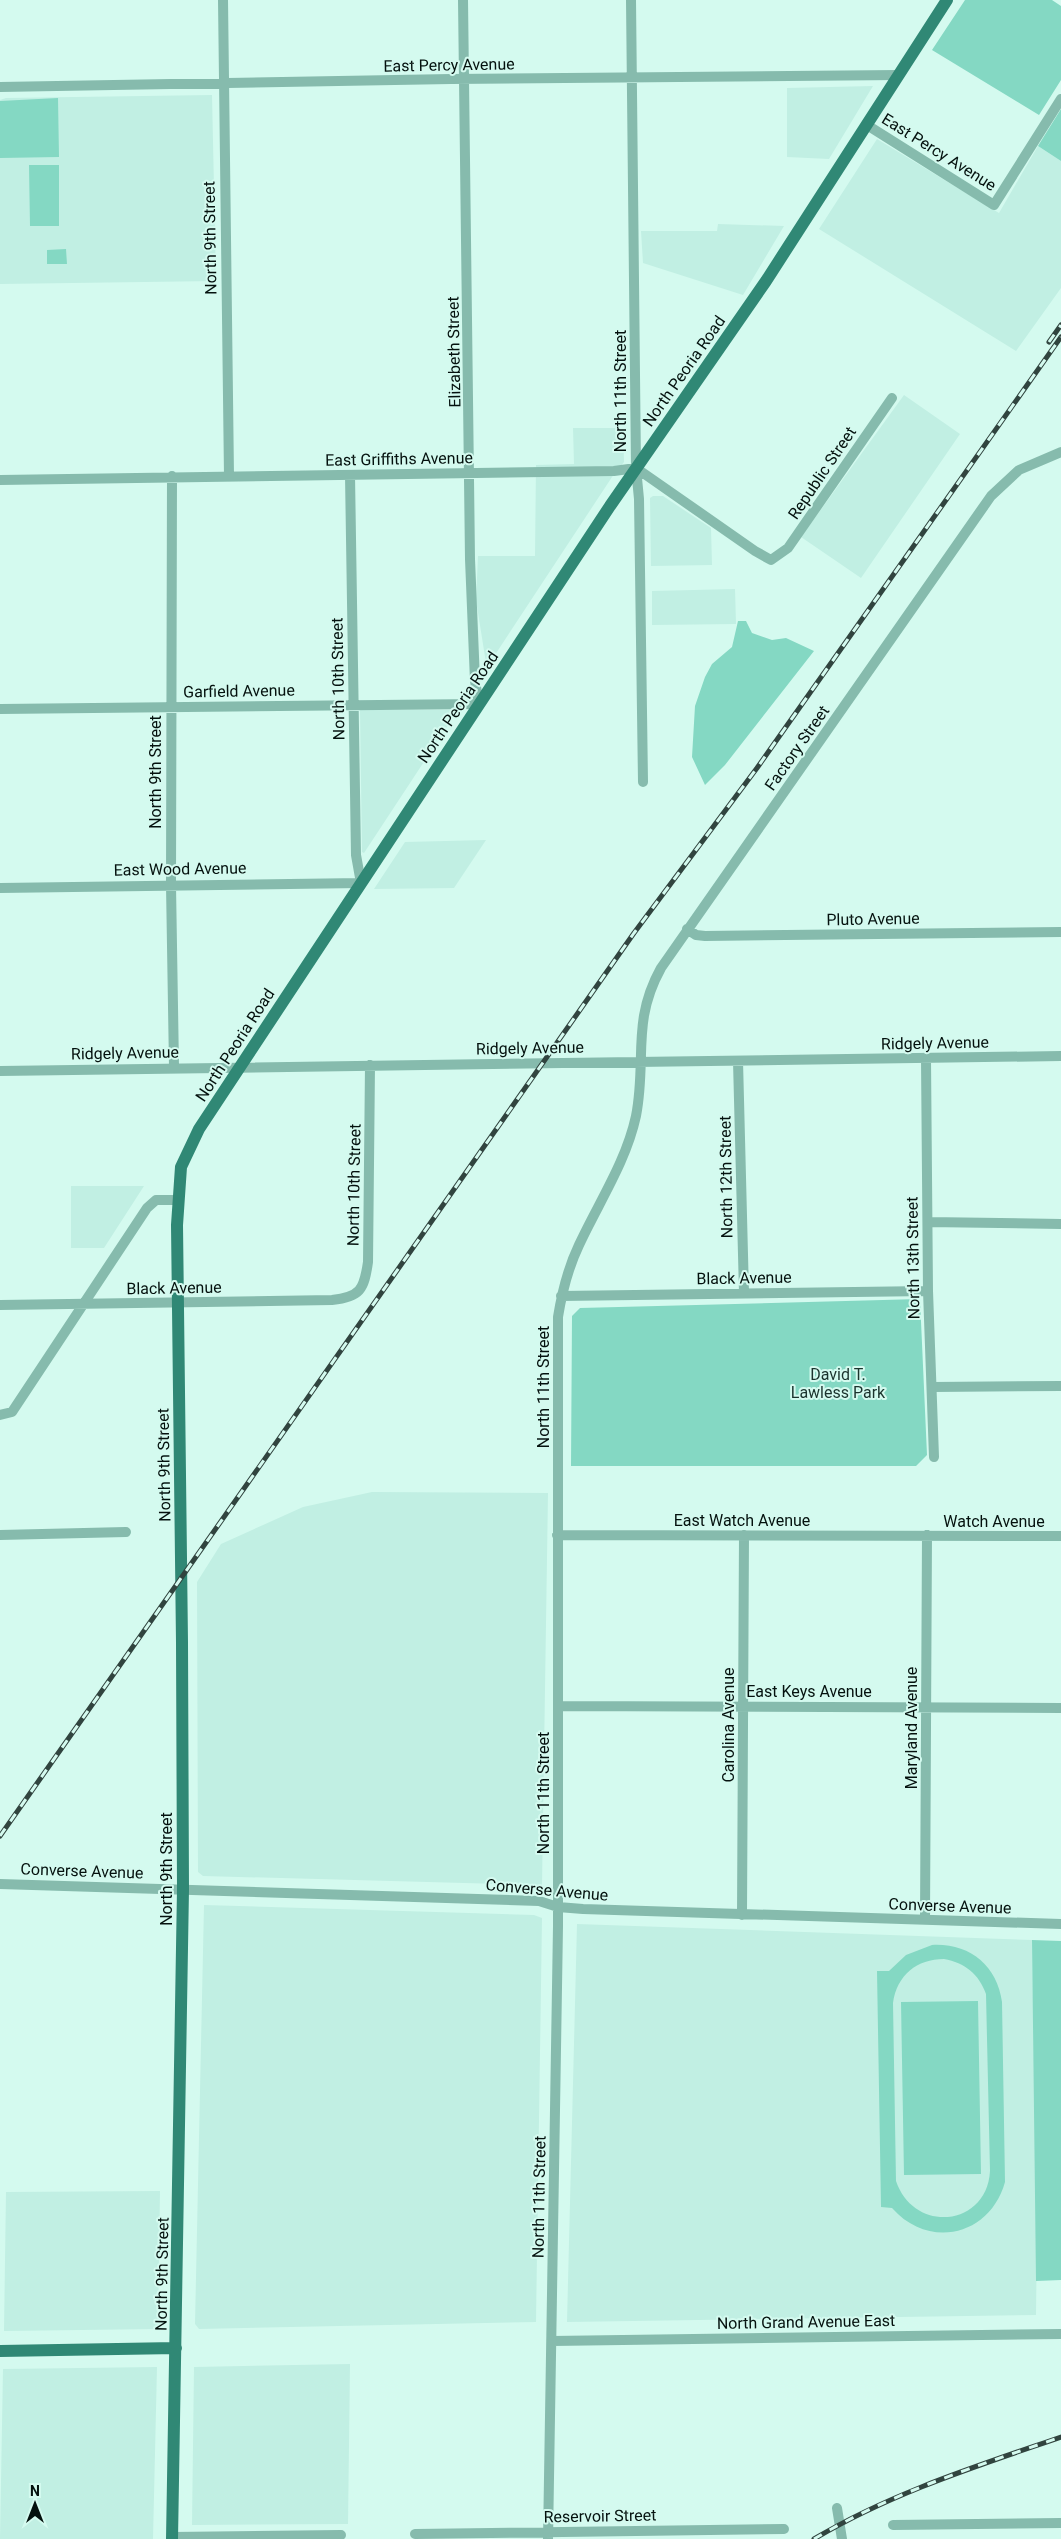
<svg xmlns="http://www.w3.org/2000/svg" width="1061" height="2539" viewBox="0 0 1061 2539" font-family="Roboto,sans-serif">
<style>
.built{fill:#c1efe3}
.green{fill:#84d8c3;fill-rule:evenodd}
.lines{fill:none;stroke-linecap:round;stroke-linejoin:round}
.minor{stroke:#86bbad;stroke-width:10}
.major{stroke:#308875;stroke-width:12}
.rail-casing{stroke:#31443f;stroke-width:5}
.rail{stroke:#d4faef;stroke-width:3;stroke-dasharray:9;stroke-linecap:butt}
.labels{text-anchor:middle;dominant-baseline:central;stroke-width:4;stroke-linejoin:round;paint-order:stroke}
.street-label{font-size:16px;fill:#04110e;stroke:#d4faef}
.park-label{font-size:16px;fill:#1b332d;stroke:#d4faef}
</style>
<rect width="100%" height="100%" fill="#d4faef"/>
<!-- built -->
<path class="built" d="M 873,86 L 829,159 L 787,157 L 787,88 Z
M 212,95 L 216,281 L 0,284 L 0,100 L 6,98 Z
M 877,139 L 999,213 L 1038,146 L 1061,161 L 1061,288 L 1016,351 L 819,229 Z
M 718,224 L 784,226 L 743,295 L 643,263 L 641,231 L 717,231 Z
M 904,395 L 960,434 L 861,578 L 801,537 Z
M 573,428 L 623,428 L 624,462 L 612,477 L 489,664 L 486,663 L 476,600 L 478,556 L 535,556 L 536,465 L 574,464 Z
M 653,496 L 663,496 L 711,528 L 712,565 L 651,566 L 650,498 Z
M 735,589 L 736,624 L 652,625 L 652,591 Z
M 360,710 L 458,710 L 364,853 L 362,852 Z
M 486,840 L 454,888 L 374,889 L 405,842 Z
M 71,1186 L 144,1186 L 104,1248 L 71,1248 Z
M 372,1492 L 548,1493 L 542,1885 L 203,1876 L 198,1872 L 197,1582 L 221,1544 L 303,1507 Z
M 204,1905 L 534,1915 L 542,1918 L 536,2322 L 199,2329 L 195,2324 Z
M 577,1924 L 1032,1940 L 1037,2236 L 1036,2315 L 567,2322 Z
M 160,2191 L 158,2329 L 4,2331 L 6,2192 Z
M 350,2364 L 348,2524 L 192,2525 L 194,2367 Z
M 157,2367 L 153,2539 L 0,2539 L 3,2369 Z"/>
<!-- green -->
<path class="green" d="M 965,0 L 1052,0 L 1061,6 L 1061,80 L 1039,115 L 932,50 Z
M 58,98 L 59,157 L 0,158 L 0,101 Z
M 1061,109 L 1061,161 L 1038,146 Z
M 29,165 L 59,165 L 59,226 L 30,226 Z
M 66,249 L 67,264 L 47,264 L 47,250 Z
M 738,621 L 746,621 L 752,633 L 772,640 L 786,638 L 814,651 L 725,765 L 705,785 L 692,757 L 695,706 L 705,677 L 712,664 L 732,647 Z
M 920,1299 L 927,1455 L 916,1466 L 571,1466 L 572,1316 L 580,1308 Z
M 1032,1940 L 1061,1941 L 1061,2280 L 1036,2281 Z
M 932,1945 C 969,1943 997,1965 1002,2002 L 1005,2182 C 990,2236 929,2250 892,2208 L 881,2207 L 877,1971 L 889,1971 L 906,1955 ZM 944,1959 C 965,1963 979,1974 986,1994 L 990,2171 C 987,2227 914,2234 896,2181 L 893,2003 C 897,1975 917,1959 944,1959 Z
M 978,2001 L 981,2174 L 904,2175 L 901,2002 Z"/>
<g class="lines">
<!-- minor -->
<path class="minor" d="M 223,0 L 229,476
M 631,0 L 636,468 L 639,499 L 643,782
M 0,87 L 451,79 L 899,75
M 867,125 L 994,205 L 1061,99
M 172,476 L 171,885 L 174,1067
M 0,480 L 614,471 L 636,468 L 755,551 L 771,560 L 788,548 L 892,398
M 0,709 L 479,704 L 475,681 L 470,559 L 463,0
M 0,888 L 361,883 L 356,855 L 350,475
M 687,929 L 696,935 L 705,936 L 1061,932
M 926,1059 L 928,1291 L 934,1457
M 738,1061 L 744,1293
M 0,1071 L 1061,1056
M 928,1222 L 1061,1224
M 561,1296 L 928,1291
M 0,1305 L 332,1300 C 360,1297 364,1290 368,1262 L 370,1065
M 933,1387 L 1061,1386
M 0,1415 L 12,1412 L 147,1208 L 156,1200 L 177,1200
M 0,1535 L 126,1532
M 557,1535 L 1061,1536
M 558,1706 L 1061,1708
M 0,1884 L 539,1901 L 558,1907 L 583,1909 L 1061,1924
M 742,1915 L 744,1535
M 925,1920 L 927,1535
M 552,2341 L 1061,2334
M 837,2508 L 842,2539
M 893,2525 L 1061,2523
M 415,2534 L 784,2529
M 172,2537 L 341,2535
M 548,2539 L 558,1926 L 558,1317 C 562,1292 568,1268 579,1245 C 599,1202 626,1162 636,1116 C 647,1060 631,1022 661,968 L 991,496 L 1019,470 L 1061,452"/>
<!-- major -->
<path class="major" d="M 0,2351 L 176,2348
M 172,2539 L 183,1889 L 182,1642 L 177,1225 L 181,1167 L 199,1129 L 610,506 L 766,281 L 947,0"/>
<!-- rail casing -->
<g class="rail-casing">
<path id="rail" d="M 1049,342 L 1061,325
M 0,1836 L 634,933 L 757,768 L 1061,337
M 814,2539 C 891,2493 977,2466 1061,2437"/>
</g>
<!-- rail -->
<use href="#rail" class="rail"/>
</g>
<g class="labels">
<!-- street labels -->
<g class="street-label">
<text transform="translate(449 65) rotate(-1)">East Percy Avenue</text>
<text transform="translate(939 152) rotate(32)">East Percy Avenue</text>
<text transform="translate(210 238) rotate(-91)">North 9th Street</text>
<text transform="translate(454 352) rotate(-91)">Elizabeth Street</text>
<text transform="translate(684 371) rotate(-55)">North Peoria Road</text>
<text transform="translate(620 391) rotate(-90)">North 11th Street</text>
<text transform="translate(399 459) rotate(-1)">East Griffiths Avenue</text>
<text transform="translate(822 473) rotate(-56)">Republic Street</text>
<text transform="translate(338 679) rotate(-91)">North 10th Street</text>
<text transform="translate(239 691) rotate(-1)">Garfield Avenue</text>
<text transform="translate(458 707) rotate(-56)">North Peoria Road</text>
<text transform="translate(797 748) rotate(-55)">Factory Street</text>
<text transform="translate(155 772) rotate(-90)">North 9th Street</text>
<text transform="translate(180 869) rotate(-1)">East Wood Avenue</text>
<text transform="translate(873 919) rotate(-1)">Pluto Avenue</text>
<text transform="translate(935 1043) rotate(-1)">Ridgely Avenue</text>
<text transform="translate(235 1045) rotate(-57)">North Peoria Road</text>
<text transform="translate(530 1048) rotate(-1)">Ridgely Avenue</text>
<text transform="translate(125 1053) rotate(-1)">Ridgely Avenue</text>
<text transform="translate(726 1177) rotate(-91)">North 12th Street</text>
<text transform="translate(354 1185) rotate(-89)">North 10th Street</text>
<text transform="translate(913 1258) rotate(-91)">North 13th Street</text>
<text transform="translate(744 1278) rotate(-1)">Black Avenue</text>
<text transform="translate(174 1288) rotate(-1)">Black Avenue</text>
<text transform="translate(543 1387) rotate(-90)">North 11th Street</text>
<text transform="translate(164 1465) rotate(-91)">North 9th Street</text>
<text x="742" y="1520">East Watch Avenue</text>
<text x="994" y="1521">Watch Avenue</text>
<text x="809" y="1691">East Keys Avenue</text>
<text transform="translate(728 1725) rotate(-90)">Carolina Avenue</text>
<text transform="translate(911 1728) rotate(-90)">Maryland Avenue</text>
<text transform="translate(543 1793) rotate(-90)">North 11th Street</text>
<text transform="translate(166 1869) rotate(-90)">North 9th Street</text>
<text transform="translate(82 1871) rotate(2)">Converse Avenue</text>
<text transform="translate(547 1890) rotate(5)">Converse Avenue</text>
<text transform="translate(950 1906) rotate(2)">Converse Avenue</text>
<text transform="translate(539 2197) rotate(-89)">North 11th Street</text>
<text transform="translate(162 2274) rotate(-89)">North 9th Street</text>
<text transform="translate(806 2322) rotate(-1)">North Grand Avenue East</text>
<text transform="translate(600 2516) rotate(-1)">Reservoir Street</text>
</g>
<!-- park labels -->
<g class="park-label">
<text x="838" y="1374">David T.<tspan x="838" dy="18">Lawless Park</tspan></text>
</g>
</g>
<!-- north arrow -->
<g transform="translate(35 2504)" stroke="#d4faef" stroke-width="4" paint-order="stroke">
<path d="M0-4L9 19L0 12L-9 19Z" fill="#04110e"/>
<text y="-8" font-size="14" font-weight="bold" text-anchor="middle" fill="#04110e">N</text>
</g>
</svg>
